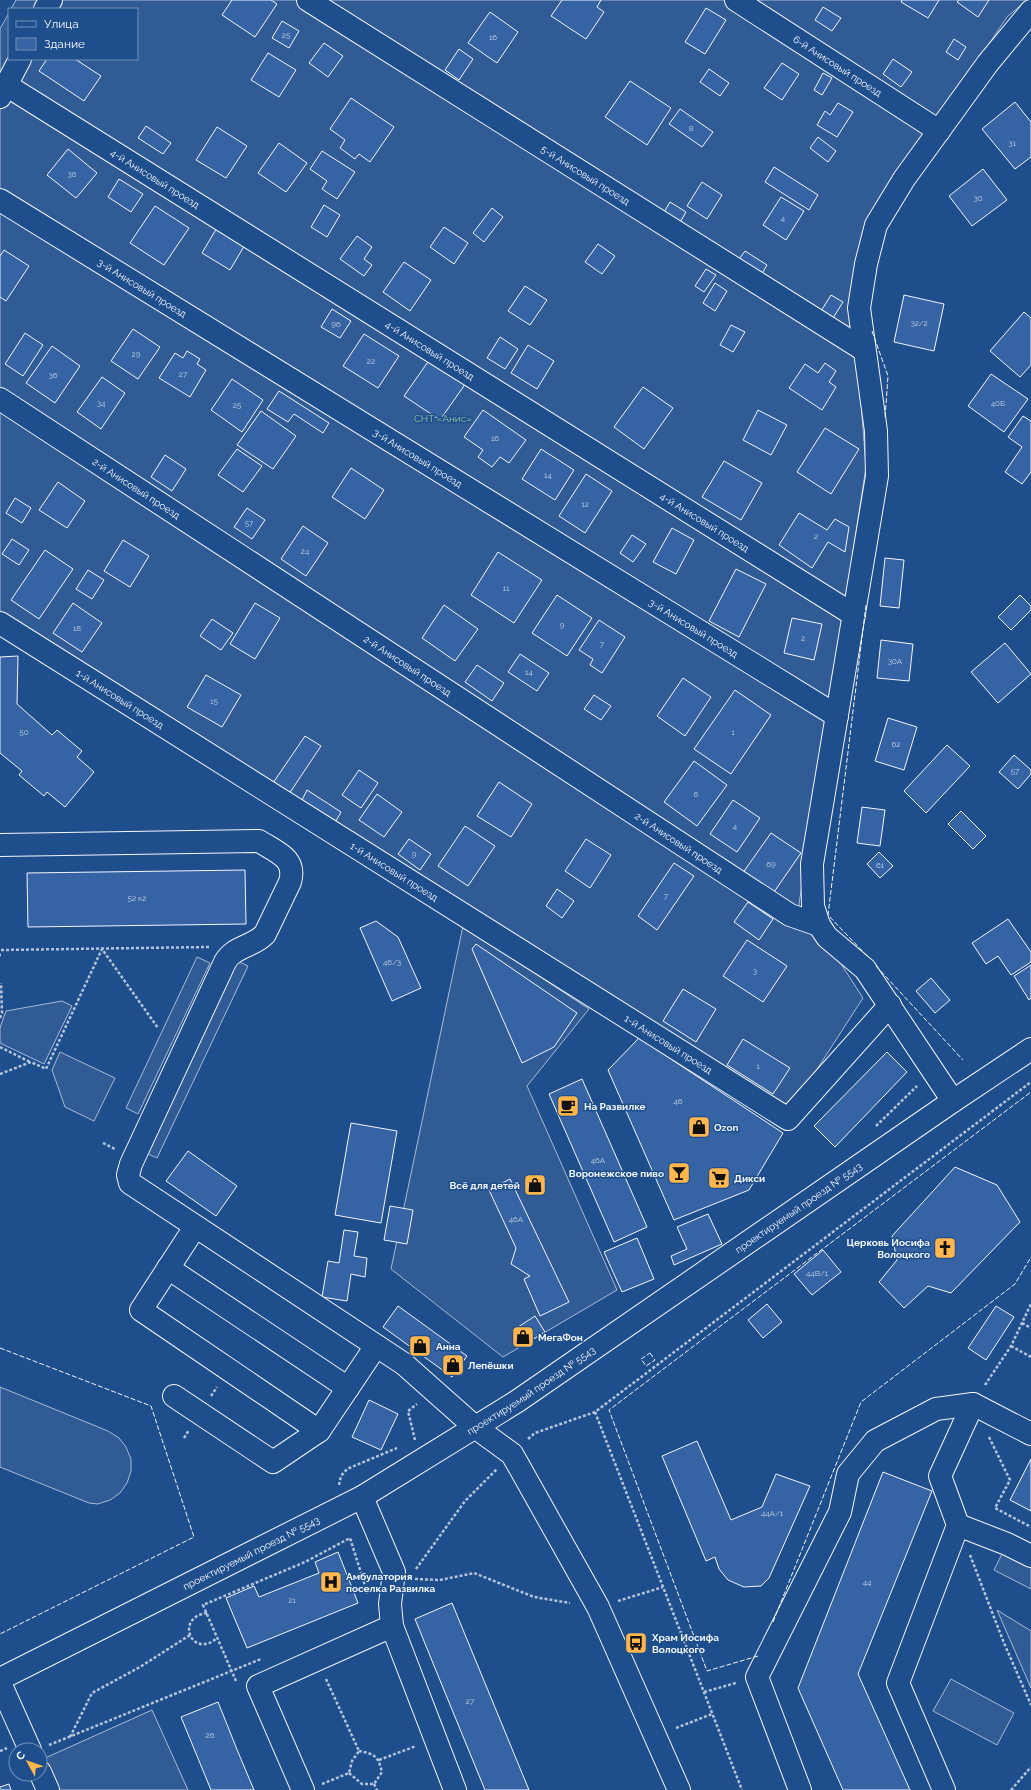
<svg xmlns="http://www.w3.org/2000/svg" width="1031" height="1790" viewBox="0 0 1031 1790" font-family="Raleway,sans-serif">
<style>
.built{fill:#305b95;stroke:#a8bbd7}
.building{fill:#3563a3;stroke:#f2f6ff}
.lines{fill:none;stroke-linecap:round;stroke-linejoin:round}
.minor-casing{stroke:#f2f6ff;stroke-width:24}
.path{stroke:#b3c4dc;stroke-width:2.5;stroke-dasharray:3 2;stroke-linecap:butt}
.minor{stroke:#1f4e8c;stroke-width:22}
.fence{stroke:#f2f6ff;stroke-width:1;stroke-dasharray:5 2;stroke-linecap:butt}
.labels{text-anchor:middle;dominant-baseline:central;stroke-width:3;stroke-linejoin:round;paint-order:stroke}
.number-label{font-size:8px;fill:#c3d1e8}
.street-label{font-size:10px;fill:#f2f6ff;stroke:#1f4e8c}
.park-label{font-size:10px;fill:#97c8a6;stroke:#1f4e8c}
.poi-label{font-size:10px;font-weight:bold;fill:#f2f6ff;stroke:#1f4e8c;text-anchor:start}
</style>
<rect width="100%" height="100%" fill="#1f4e8c"/>
<!-- built -->
<path class="built" d="M 16,0 L 1027,0 L 1007,17 L 864,231 L 858,364 L 866,467 L 799,904 L 801,916 L 808,929 L 815,938 L 832,950 L 863,998 L 783,1122 L 0,635 L 0,29 L 9,13 L 9,59 L 137,59 L 137,9 L 11,9 Z
M 463,926 L 589,1009 L 527,1086 L 617,1290 L 503,1357 L 391,1269 Z
M 197,957 L 210,963 L 138,1114 L 126,1108 Z
M 235,960 L 248,966 L 157,1158 L 144,1152 Z
M 62,1001 L 72,1006 L 44,1064 L 0,1043 L 0,1028 L 6,1011 Z
M 60,1052 L 115,1078 L 94,1121 L 65,1107 L 52,1070 Z
M 0,1387 L 108,1431 L 119,1438 L 126,1447 L 131,1459 L 131,1471 L 127,1483 L 120,1493 L 110,1500 L 98,1504 L 89,1503 L 0,1467 Z
M 1007,1544 L 1031,1556 L 1031,1589 L 994,1570 Z
M 997,1610 L 1031,1631 L 1031,1688 Z
M 951,1679 L 1014,1713 L 997,1745 L 933,1711 Z
M 152,1710 L 188,1790 L 57,1790 L 43,1759 Z"/>
<!-- building -->
<path class="building" d="M 232,0 L 271,0 L 277,4 L 255,37 L 222,15 Z
M 562,0 L 601,0 L 597,7 L 604,12 L 586,39 L 551,16 Z
M 902,0 L 939,0 L 928,18 L 901,2 Z
M 959,0 L 989,0 L 978,17 L 957,2 Z
M 823,7 L 841,18 L 832,31 L 815,20 Z
M 706,8 L 726,20 L 705,54 L 685,42 Z
M 490,12 L 518,32 L 497,63 L 468,43 Z
M 282,21 L 299,31 L 289,48 L 272,38 Z
M 954,39 L 966,47 L 958,60 L 946,52 Z
M 324,43 L 343,56 L 328,77 L 309,63 Z
M 459,49 L 473,59 L 459,80 L 445,70 Z
M 268,53 L 296,70 L 279,97 L 251,80 Z
M 47,59 L 75,59 L 101,76 L 84,101 L 39,71 Z
M 893,59 L 912,72 L 901,87 L 883,74 Z
M 782,63 L 799,74 L 782,100 L 764,88 Z
M 709,69 L 729,83 L 720,96 L 700,82 Z
M 823,73 L 832,78 L 822,95 L 814,90 Z
M 630,81 L 671,108 L 647,145 L 605,117 Z
M 351,98 L 394,127 L 370,162 L 359,154 L 355,159 L 340,148 L 345,140 L 330,129 Z
M 1015,102 L 1031,122 L 1031,157 L 1015,169 L 982,129 Z
M 838,103 L 853,112 L 837,137 L 817,125 L 825,111 L 830,115 Z
M 680,109 L 713,132 L 702,147 L 669,124 Z
M 146,126 L 171,143 L 163,154 L 138,138 Z
M 217,127 L 247,146 L 226,178 L 196,160 Z
M 818,137 L 836,151 L 828,162 L 810,148 Z
M 279,143 L 307,163 L 286,192 L 258,173 Z
M 68,149 L 97,173 L 76,198 L 47,175 Z
M 322,151 L 355,172 L 337,199 L 322,189 L 327,181 L 310,169 Z
M 774,167 L 818,195 L 809,210 L 765,182 Z
M 983,169 L 1007,200 L 972,226 L 949,196 Z
M 119,179 L 143,194 L 131,212 L 108,197 Z
M 702,182 L 722,195 L 707,219 L 687,206 Z
M 781,197 L 804,211 L 786,240 L 763,225 Z
M 670,202 L 686,212 L 679,224 L 663,214 Z
M 324,205 L 340,215 L 327,237 L 311,227 Z
M 155,206 L 189,228 L 164,265 L 130,243 Z
M 492,208 L 503,217 L 484,242 L 473,233 Z
M 218,226 L 246,243 L 230,270 L 202,253 Z
M 444,227 L 468,243 L 454,264 L 430,247 Z
M 357,236 L 372,247 L 364,259 L 372,265 L 364,276 L 340,259 Z
M 598,244 L 615,256 L 602,274 L 585,262 Z
M 4,250 L 29,266 L 6,301 L 0,297 L 0,256 Z
M 745,251 L 767,265 L 760,277 L 737,262 Z
M 404,262 L 431,280 L 410,311 L 383,292 Z
M 706,269 L 716,275 L 704,292 L 695,286 Z
M 715,283 L 727,291 L 715,311 L 703,303 Z
M 525,286 L 547,300 L 530,325 L 508,311 Z
M 831,295 L 843,302 L 833,318 L 821,311 Z
M 904,295 L 944,304 L 934,351 L 894,342 Z
M 332,309 L 351,321 L 340,338 L 321,327 Z
M 1024,312 L 1031,318 L 1031,365 L 1020,377 L 990,351 Z
M 731,325 L 745,332 L 733,352 L 720,345 Z
M 133,329 L 160,347 L 138,379 L 111,361 Z
M 25,333 L 43,345 L 23,376 L 5,364 Z
M 364,334 L 399,356 L 378,388 L 343,366 Z
M 500,337 L 518,349 L 505,369 L 487,358 Z
M 528,345 L 554,361 L 537,389 L 511,373 Z
M 52,346 L 80,366 L 55,403 L 26,383 Z
M 187,351 L 200,359 L 197,364 L 206,370 L 190,397 L 159,378 L 175,353 L 183,358 Z
M 430,359 L 466,383 L 440,420 L 404,396 Z
M 825,363 L 836,371 L 829,382 L 836,387 L 822,410 L 789,388 L 805,364 L 818,373 Z
M 991,374 L 1028,399 L 1004,432 L 968,406 Z
M 102,377 L 125,393 L 101,429 L 77,412 Z
M 232,379 L 263,400 L 242,432 L 211,410 Z
M 643,387 L 673,408 L 644,449 L 614,427 Z
M 279,391 L 329,423 L 323,433 L 294,414 L 288,422 L 267,409 Z
M 483,410 L 526,440 L 509,463 L 500,457 L 492,467 L 478,457 L 483,450 L 464,437 Z
M 758,410 L 787,425 L 771,455 L 743,440 Z
M 261,411 L 296,436 L 273,469 L 237,445 Z
M 1023,416 L 1031,421 L 1031,472 L 1022,484 L 1005,472 L 1022,447 L 1008,437 Z
M 825,428 L 859,449 L 831,494 L 797,472 Z
M 237,449 L 262,466 L 243,492 L 218,475 Z
M 541,449 L 574,470 L 555,500 L 522,479 Z
M 165,455 L 186,469 L 172,491 L 151,477 Z
M 724,461 L 762,483 L 741,520 L 702,497 Z
M 351,468 L 384,490 L 365,519 L 332,497 Z
M 586,474 L 612,491 L 585,533 L 559,516 Z
M 58,482 L 85,501 L 67,528 L 39,510 Z
M 15,498 L 31,508 L 22,523 L 6,513 Z
M 247,508 L 265,520 L 252,539 L 234,527 Z
M 799,513 L 827,530 L 835,519 L 849,527 L 845,552 L 828,542 L 812,568 L 779,545 Z
M 303,526 L 328,543 L 306,576 L 281,559 Z
M 672,528 L 694,540 L 676,574 L 653,562 Z
M 632,535 L 646,544 L 633,562 L 620,553 Z
M 12,539 L 29,550 L 19,565 L 2,554 Z
M 123,540 L 149,556 L 130,587 L 104,571 Z
M 45,550 L 73,569 L 39,619 L 11,600 Z
M 498,552 L 542,580 L 514,623 L 471,595 Z
M 885,558 L 904,560 L 899,608 L 880,606 Z
M 736,569 L 766,584 L 739,637 L 709,621 Z
M 88,570 L 104,580 L 92,599 L 76,589 Z
M 557,595 L 592,618 L 567,656 L 532,633 Z
M 1020,595 L 1031,606 L 1031,610 L 1011,630 L 998,617 Z
M 73,603 L 102,623 L 82,652 L 53,633 Z
M 255,603 L 280,618 L 255,659 L 230,644 Z
M 444,605 L 478,629 L 455,661 L 422,638 Z
M 792,618 L 822,624 L 814,660 L 784,653 Z
M 212,619 L 233,633 L 221,650 L 200,636 Z
M 599,620 L 625,637 L 602,673 L 590,665 L 593,659 L 579,650 Z
M 881,640 L 913,644 L 909,681 L 877,678 Z
M 1005,643 L 1031,674 L 998,703 L 971,672 Z
M 520,654 L 549,673 L 537,691 L 508,672 Z
M 18,656 L 17,704 L 52,735 L 57,730 L 82,751 L 77,757 L 94,772 L 65,807 L 47,792 L 44,796 L 19,775 L 22,771 L 0,753 L 0,657 Z
M 477,665 L 504,683 L 492,701 L 465,682 Z
M 206,675 L 241,695 L 222,727 L 187,707 Z
M 683,678 L 711,697 L 685,736 L 657,716 Z
M 735,690 L 771,715 L 731,774 L 694,749 Z
M 594,695 L 611,706 L 601,720 L 584,709 Z
M 888,718 L 917,727 L 904,770 L 875,761 Z
M 305,736 L 321,746 L 289,794 L 273,783 Z
M 947,745 L 970,766 L 926,813 L 904,791 Z
M 1014,755 L 1031,770 L 1031,774 L 1018,789 L 999,772 Z
M 694,761 L 727,785 L 697,826 L 664,802 Z
M 359,770 L 378,783 L 361,808 L 342,795 Z
M 499,782 L 532,804 L 511,837 L 477,816 Z
M 307,790 L 341,812 L 336,821 L 302,800 Z
M 377,794 L 402,812 L 384,837 L 359,820 Z
M 733,800 L 760,818 L 737,852 L 710,834 Z
M 862,807 L 885,810 L 880,846 L 857,843 Z
M 961,811 L 986,836 L 973,849 L 948,824 Z
M 465,826 L 495,846 L 468,886 L 438,866 Z
M 771,833 L 801,853 L 772,895 L 742,874 Z
M 409,839 L 431,854 L 420,870 L 398,854 Z
M 586,839 L 611,855 L 590,888 L 565,871 Z
M 879,852 L 893,866 L 880,878 L 867,864 Z
M 674,863 L 694,876 L 657,930 L 638,916 Z
M 245,870 L 246,924 L 28,927 L 27,873 Z
M 557,889 L 574,901 L 562,918 L 546,906 Z
M 748,902 L 773,919 L 759,940 L 734,922 Z
M 1008,919 L 1031,952 L 1031,962 L 1011,975 L 998,956 L 986,964 L 972,943 Z
M 376,921 L 398,937 L 421,988 L 392,1001 L 360,928 Z
M 747,940 L 787,966 L 763,1002 L 723,976 Z
M 476,944 L 577,1013 L 554,1047 L 522,1063 L 472,949 Z
M 1031,965 L 1031,998 L 1029,1000 L 1014,976 Z
M 931,978 L 950,1000 L 935,1013 L 916,991 Z
M 683,989 L 716,1009 L 696,1042 L 663,1021 Z
M 639,1038 L 783,1133 L 749,1190 L 674,1220 L 608,1070 Z
M 743,1039 L 790,1068 L 773,1094 L 727,1065 Z
M 887,1052 L 907,1072 L 835,1147 L 814,1126 Z
M 582,1079 L 647,1227 L 614,1242 L 549,1094 Z
M 351,1123 L 397,1131 L 381,1223 L 335,1215 Z
M 188,1151 L 237,1186 L 216,1216 L 166,1181 Z
M 955,1167 L 997,1185 L 1020,1222 L 951,1293 L 928,1286 L 904,1308 L 879,1282 L 897,1260 L 892,1236 Z
M 510,1179 L 569,1302 L 540,1316 L 524,1279 L 530,1276 L 511,1264 L 516,1248 L 489,1190 Z
M 390,1206 L 413,1210 L 407,1244 L 384,1240 Z
M 708,1214 L 722,1244 L 674,1265 L 671,1256 L 687,1249 L 677,1227 Z
M 344,1230 L 358,1232 L 354,1256 L 367,1258 L 365,1277 L 351,1274 L 347,1301 L 322,1297 L 328,1261 L 339,1263 Z
M 637,1238 L 654,1279 L 622,1292 L 604,1252 Z
M 823,1250 L 841,1272 L 812,1295 L 794,1274 Z
M 767,1304 L 782,1322 L 763,1338 L 748,1320 Z
M 398,1306 L 467,1356 L 452,1377 L 383,1327 Z
M 996,1306 L 1014,1317 L 986,1360 L 968,1348 Z
M 535,1316 L 545,1332 L 522,1346 L 512,1331 Z
M 369,1400 L 398,1414 L 381,1450 L 352,1437 Z
M 697,1441 L 731,1520 L 762,1507 L 776,1474 L 810,1486 L 769,1578 L 761,1586 L 744,1587 L 728,1580 L 719,1569 L 715,1557 L 706,1561 L 662,1456 Z
M 1031,1459 L 1031,1511 L 1010,1500 Z
M 883,1472 L 932,1491 L 858,1674 L 910,1790 L 843,1790 L 798,1688 Z
M 338,1552 L 358,1603 L 247,1648 L 226,1598 L 254,1586 L 259,1597 L 319,1573 L 315,1562 Z
M 452,1603 L 529,1790 L 485,1790 L 437,1673 L 415,1619 Z
M 218,1702 L 238,1752 L 254,1790 L 211,1790 L 181,1717 Z
M 9,1784 L 11,1790 L 0,1790 L 0,1787 Z"/>
<g class="lines">
<!-- minor casing -->
<g class="minor-casing">
<g id="minor">
<path id="s1" d="M 308,0 L 864,350"/>
<path id="s2" d="M 736,0 L 939,131"/>
<path d="M 45,9 L 51,0"/>
<path id="s3" d="M 6,85 L 854,615"/>
<path d="M 0,97 L 20,59"/>
<path id="s4" d="M 0,200 L 837,716"/>
<path id="s5" d="M 0,399 L 790,915 L 819,925"/>
<path id="s6" d="M 0,623 L 788,1119 L 890,1005"/>
<path d="M 0,845 L 259,841 C 276,852 297,858 290,882 L 265,934 C 253,947 234,946 225,962 L 131,1164 L 128,1175 L 130,1183 L 404,1364 L 475,1427 L 512,1454 L 598,1607 L 679,1790"/>
<path d="M 953,1101 L 865,969 L 827,937 L 819,925 L 813,906 L 812,864 L 877,476 L 876,431 L 859,308 L 866,264 L 876,225 L 904,179 L 988,63 L 1031,11"/>
<path d="M 195,1227 L 141,1310 L 319,1431 L 376,1346"/>
<path d="M 168,1268 L 348,1388"/>
<path d="M 174,1396 L 273,1462 L 319,1431"/>
<path d="M 973,1404 L 940,1476 L 958,1525 L 1007,1544 L 1031,1556"/>
<path d="M 362,1497 L 394,1572 L 390,1604 L 392,1626 L 455,1790"/>
<path id="s7" d="M 0,1679 L 362,1497 L 516,1402 L 953,1101 L 1031,1049"/>
<path d="M 0,1683 L 30,1750"/>
<path d="M 40,1772 L 48,1790"/>
<path d="M 303,1790 L 258,1686 L 392,1626"/>
<path d="M 800,1790 L 757,1677 L 840,1512 L 848,1474 L 875,1441 L 936,1409 L 973,1404 L 1031,1434"/>
<path d="M 944,1790 L 898,1683 L 958,1525"/>
</g>
</g>
<!-- path -->
<path class="path" d="M 1,950 L 209,947
M 0,955 L 1,955
M 0,1018 L 2,1013 L 1,983
M 0,1047 L 30,1062
M 0,1074 L 31,1062 L 46,1069 L 102,949 L 158,1028
M 876,1126 L 917,1086
M 103,1143 L 115,1149
M 1022,1323 L 1031,1328
M 1011,1346 L 1031,1357
M 985,1385 L 1011,1346 L 1031,1304
M 211,1396 L 217,1387
M 595,1412 L 742,1790
M 989,1437 L 1010,1480 L 995,1508 L 1031,1527
M 184,1438 L 189,1430
M 528,1439 L 535,1433 L 595,1412 L 1031,1082
M 415,1440 L 408,1411 L 417,1404
M 339,1485 L 341,1476 L 347,1469 L 397,1448
M 970,1555 L 1004,1643 L 1031,1705
M 416,1569 L 465,1501 L 497,1469
M 415,1579 L 440,1580 L 474,1573 L 534,1597 L 570,1603
M 618,1601 L 663,1587
M 207,1613 C 174,1617 192,1660 217,1638
M 236,1681 L 203,1605 L 305,1562 L 350,1538 L 368,1595
M 704,1692 L 736,1683
M 676,1728 L 712,1714
M 70,1737 L 92,1693 L 140,1667 L 190,1635
M 49,1745 L 261,1659
M 0,1751 L 7,1748
M 379,1760 L 416,1746
M 349,1773 L 362,1784 L 374,1784 L 382,1772 C 378,1756 375,1754 359,1751
M 322,1784 L 349,1773 L 352,1761 L 359,1751 L 326,1679
M 374,1784 L 377,1790
M 1011,1790 L 1031,1767"/>
<!-- minor -->
<use href="#minor" class="minor"/>
<!-- fence -->
<path class="fence" d="M 872,331 L 888,376 L 885,418
M 866,605 L 828,915 L 868,957
M 876,966 L 963,1060
M 0,1348 L 151,1406 L 194,1537 L 0,1634
M 650,1353 L 655,1360 L 646,1366 L 641,1359 Z
M 773,1622 L 861,1402 L 1015,1284 L 1031,1257
M 758,1656 L 707,1671 L 609,1410 L 1031,1092"/>
</g>
<!-- icons -->
<defs>
<g id="cafe-square" transform="scale(1.15)"><rect x="-9" y="-9" width="18" height="18" rx="4" fill="#ffb74d" stroke="#1f4e8c"/><path d="M-5.5-4.5H6V0H3Q3 3.5 0 3.5H-2.5Q-5.5 3.5-5.5 0ZM3-3.2v2h1.7v-2ZM-6 4.5H4V6H-6Z" fill="#111"/></g>
<g id="shop-square" transform="scale(1.15)"><rect x="-9" y="-9" width="18" height="18" rx="4" fill="#ffb74d" stroke="#1f4e8c"/><path d="M-5-2.5h2.3a2.7 3.5 0 0 1 5.4 0H5L5.5 6h-11ZM-1.5-2.5h3a1.5 2.3 0 0 0-3 0Z" fill="#111"/></g>
<g id="bar-square" transform="scale(1.15)"><rect x="-9" y="-9" width="18" height="18" rx="4" fill="#ffb74d" stroke="#1f4e8c"/><path d="M-6-5H6L.8 .8V4.5H3.5V6h-7V4.5H-.8V.8Z" fill="#111"/></g>
<g id="supermarket-square" transform="scale(1.15)"><rect x="-9" y="-9" width="18" height="18" rx="4" fill="#ffb74d" stroke="#1f4e8c"/><path d="M-6-5.5h2.5l.6 2H6L4.5 2H-2.5L-4.4-4H-6ZM-1.5 3.2a1.3 1.3 0 1 0 .1 0ZM3 3.2a1.3 1.3 0 1 0 .1 0Z" fill="#111"/></g>
<g id="church-square" transform="scale(1.15)"><rect x="-9" y="-9" width="18" height="18" rx="4" fill="#ffb74d" stroke="#1f4e8c"/><path d="M-1.2-6h2.4v3.5h3.3v2.4h-3.3V6h-2.4V-.1h-3.3v-2.4h3.3Z" fill="#111"/></g>
<g id="hospital-square" transform="scale(1.15)"><rect x="-9" y="-9" width="18" height="18" rx="4" fill="#ffb74d" stroke="#1f4e8c"/><path d="M-5-5h3v3.5h4V-5h3V5h-3V1.5h-4V5h-3Z" fill="#111"/></g>
<g id="bus-square" transform="scale(1.15)"><rect x="-9" y="-9" width="18" height="18" rx="4" fill="#ffb74d" stroke="#1f4e8c"/><path d="M-5-6H5V4H4V6H2V4H-2V6H-4V4H-5ZM-3.5-4V0h7V-4ZM-3.5 1.2v1.5H-2V1.2ZM2 1.2v1.5H3.5V1.2Z" fill="#111"/></g>
</defs>
<g fill-rule="evenodd">
<use href="#cafe-square" x="568" y="1106"/>
<use href="#shop-square" x="699" y="1127"/>
<use href="#bar-square" x="679" y="1173"/>
<use href="#supermarket-square" x="719" y="1178"/>
<use href="#shop-square" x="535" y="1185"/>
<use href="#church-square" x="945" y="1248"/>
<use href="#shop-square" x="523" y="1337"/>
<use href="#shop-square" x="420" y="1346"/>
<use href="#shop-square" x="453" y="1365"/>
<use href="#hospital-square" x="331" y="1582"/>
<use href="#bus-square" x="636" y="1643"/>
</g>
<g class="labels">
<!-- number labels -->
<g class="number-label">
<text x="286" y="35">25</text>
<text x="493" y="37">16</text>
<text x="691" y="128">8</text>
<text x="1012" y="143">31</text>
<text x="72" y="174">36</text>
<text x="978" y="198">30</text>
<text x="783" y="218">4</text>
<text x="919" y="323">32/2</text>
<text x="336" y="324">96</text>
<text x="136" y="354">29</text>
<text x="371" y="361">22</text>
<text x="183" y="374">27</text>
<text x="53" y="375">36</text>
<text x="101" y="403">34</text>
<text x="998" y="403">40Б</text>
<text x="237" y="405">25</text>
<text x="495" y="438">16</text>
<text x="548" y="475">14</text>
<text x="585" y="504">12</text>
<text x="249" y="523">57</text>
<text x="816" y="536">2</text>
<text x="305" y="551">24</text>
<text x="506" y="588">11</text>
<text x="562" y="625">9</text>
<text x="77" y="628">18</text>
<text x="803" y="638">2</text>
<text x="602" y="644">7</text>
<text x="895" y="661">30А</text>
<text x="529" y="672">14</text>
<text x="214" y="701">15</text>
<text x="24" y="732">50</text>
<text x="733" y="732">1</text>
<text x="896" y="744">62</text>
<text x="1015" y="771">57</text>
<text x="696" y="794">6</text>
<text x="735" y="826">4</text>
<text x="414" y="854">9</text>
<text x="771" y="864">69</text>
<text x="880" y="865">61</text>
<text x="666" y="896">7</text>
<text x="137" y="898">52 к2</text>
<text x="392" y="962">46/3</text>
<text x="755" y="971">3</text>
<text x="758" y="1066">1</text>
<text x="678" y="1101">46</text>
<text x="598" y="1160">46А</text>
<text x="516" y="1219">46А</text>
<text x="817" y="1273">44В/1</text>
<text x="772" y="1513">44А/1</text>
<text x="867" y="1582">44</text>
<text x="292" y="1600">21</text>
<text x="470" y="1701">27</text>
<text x="210" y="1735">26</text>
</g>
<!-- street labels -->
<g class="street-label">
<text stroke="none"><textPath href="#s2" startOffset="121">6-й Анисовый проезд</textPath></text>
<text stroke="none"><textPath href="#s1" startOffset="328">5-й Анисовый проезд</textPath></text>
<text stroke="none"><textPath href="#s3" startOffset="176">4-й Анисовый проезд</textPath></text>
<text stroke="none"><textPath href="#s4" startOffset="167">3-й Анисовый проезд</textPath></text>
<text stroke="none"><textPath href="#s3" startOffset="500">4-й Анисовый проезд</textPath></text>
<text stroke="none"><textPath href="#s4" startOffset="491">3-й Анисовый проезд</textPath></text>
<text stroke="none"><textPath href="#s5" startOffset="163">2-й Анисовый проезд</textPath></text>
<text stroke="none"><textPath href="#s3" startOffset="824">4-й Анисовый проезд</textPath></text>
<text stroke="none"><textPath href="#s4" startOffset="815">3-й Анисовый проезд</textPath></text>
<text stroke="none"><textPath href="#s5" startOffset="487">2-й Анисовый проезд</textPath></text>
<text stroke="none"><textPath href="#s6" startOffset="142">1-й Анисовый проезд</textPath></text>
<text stroke="none"><textPath href="#s5" startOffset="811">2-й Анисовый проезд</textPath></text>
<text stroke="none"><textPath href="#s6" startOffset="466">1-й Анисовый проезд</textPath></text>
<text stroke="none"><textPath href="#s6" startOffset="790">1-й Анисовый проезд</textPath></text>
<text stroke="none"><textPath href="#s7" startOffset="929">проектируемый проезд № 5543</textPath></text>
<text stroke="none"><textPath href="#s7" startOffset="605">проектируемый проезд № 5543</textPath></text>
<text stroke="none"><textPath href="#s7" startOffset="281">проектируемый проезд № 5543</textPath></text>
</g>
<!-- park labels -->
<g class="park-label">
<text x="443" y="418">СНТ «Анис»</text>
</g>
<!-- poi labels -->
<g class="poi-label">
<text x="584" y="1106">На Развилке</text>
<text x="714" y="1127">Ozon</text>
<text x="664" y="1173" text-anchor="end">Воронежское пиво</text>
<text x="734" y="1178">Дикси</text>
<text x="520" y="1185" text-anchor="end">Всё для детей</text>
<text x="930" y="1242" text-anchor="end">Церковь Иосифа<tspan x="930" dy="12">Волоцкого</tspan></text>
<text x="538" y="1337">МегаФон</text>
<text x="436" y="1346">Анна</text>
<text x="468" y="1365">Лепёшки</text>
<text x="346" y="1576">Амбулатория<tspan x="346" dy="12">поселка Развилка</tspan></text>
<text x="652" y="1637">Храм Иосифа<tspan x="652" dy="12">Волоцкого</tspan></text>
</g>
</g>
<!-- legend -->
<rect x="8" y="8" width="130" height="52" fill="#1f4e8c" stroke="#7391ba"/>
<rect x="16" y="21" width="20" height="6" fill="#1f4e8c" stroke="#7391ba"/>
<text x="44" y="28" font-size="12" fill="#f2f6ff">Улица</text>
<rect x="16" y="38" width="20" height="12" fill="#3563a3" stroke="#7391ba"/>
<text x="44" y="48" font-size="12" fill="#f2f6ff">Здание</text>
<!-- north arrow -->
<g transform="translate(28 1762) rotate(310)"><circle r="19" fill="#1f4e8c" stroke="#7391ba"/>
<path d="M0-3L7 15L0 10L-7 15Z" fill="#ffb74d"/>
<text y="-6" font-size="11" font-weight="bold" text-anchor="middle" fill="#f2f6ff">С</text>
</g>
</svg>
